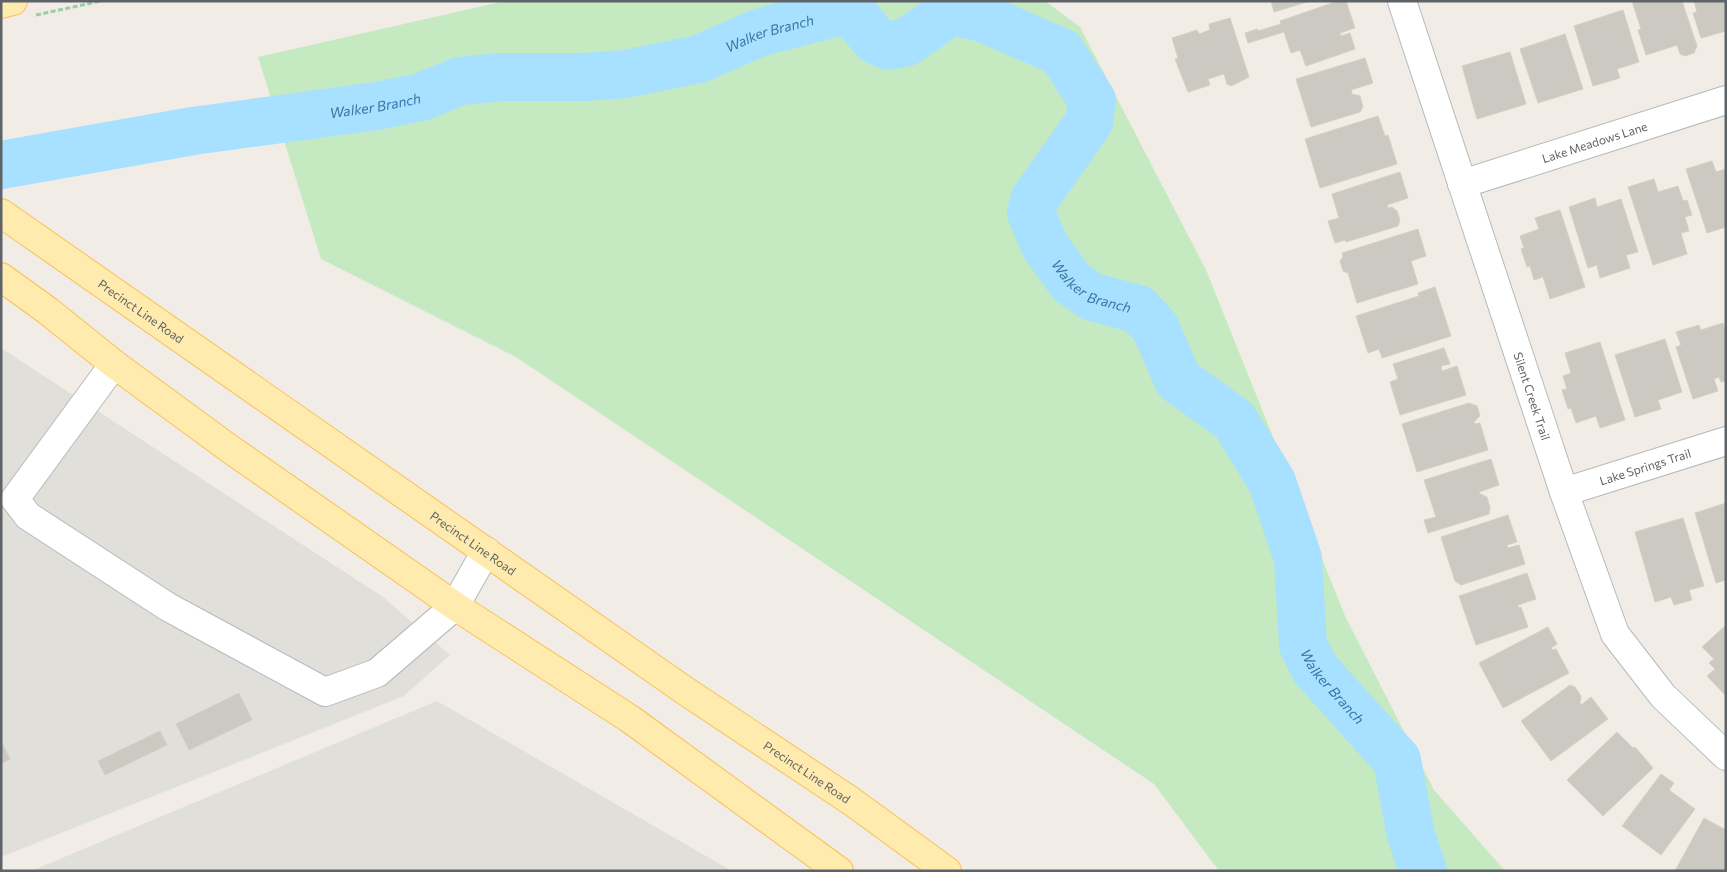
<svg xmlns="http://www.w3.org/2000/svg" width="1727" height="872" viewBox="0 0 1727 872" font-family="Commissioner,sans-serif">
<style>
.industrial{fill:#e1dfda}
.green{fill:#c5e9c1}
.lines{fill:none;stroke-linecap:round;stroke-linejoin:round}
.river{stroke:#a8e0ff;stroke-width:48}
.building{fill:#ccc8c2;stroke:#d6cfc4}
.minor-casing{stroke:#b6b9bd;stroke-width:30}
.major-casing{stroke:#fabf56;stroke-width:30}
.path{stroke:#9bcda5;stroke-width:3;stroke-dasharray:5 2.5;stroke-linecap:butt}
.minor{stroke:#fff;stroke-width:28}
.major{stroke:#ffebad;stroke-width:28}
.labels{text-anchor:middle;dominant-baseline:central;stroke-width:5;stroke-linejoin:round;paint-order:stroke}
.street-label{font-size:12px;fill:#5d6367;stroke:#fff}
.water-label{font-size:14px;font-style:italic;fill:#3877a6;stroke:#fff}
</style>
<rect width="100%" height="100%" fill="#f1ede6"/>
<!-- industrial -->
<path class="industrial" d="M 1,348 L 383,597 L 450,655 L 404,696 L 1,857 Z
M 437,701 L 732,871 L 31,871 Z"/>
<!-- green -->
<path class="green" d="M 505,1 L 1045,1 L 1080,27 L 1206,270 L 1345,616 L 1434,790 L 1505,871 L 1219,871 L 1154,784 L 516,357 L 321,259 L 258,57 Z"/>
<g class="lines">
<!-- river -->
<path class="river" id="s1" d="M 1,165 L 193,131 L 376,106 L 421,97 L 460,81 L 501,77 L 586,77 L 625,74 L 699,59 L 761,32 L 839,12 L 856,17 L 875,40 L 889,46 L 907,42 L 951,11 L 983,18 L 1061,52 L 1092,100 L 1089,122 L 1034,200 L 1031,213 L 1045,246 L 1071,282 L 1092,297 L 1138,309 L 1155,327 L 1178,380 L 1234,420 L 1272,482 L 1298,558 L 1303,645 L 1315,669 L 1397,760 L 1411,835 L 1423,871"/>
</g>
<!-- building -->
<path class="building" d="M 1271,1 L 1310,1 L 1274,12 Z
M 1338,1 L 1346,1 L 1355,28 L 1340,33 L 1341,36 L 1350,33 L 1355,49 L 1306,66 L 1300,50 L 1291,53 L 1284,32 L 1248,43 L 1245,33 L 1257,29 L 1258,31 L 1281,24 L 1280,21 Z
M 1632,1 L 1682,1 L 1697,46 L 1694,53 L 1685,56 L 1680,54 L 1677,45 L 1646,55 L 1638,30 L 1641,29 Z
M 1694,1 L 1726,1 L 1726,31 L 1701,38 L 1693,13 L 1697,12 Z
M 1623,10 L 1639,62 L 1617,69 L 1620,78 L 1593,86 L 1574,26 Z
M 1230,18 L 1249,77 L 1231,86 L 1227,84 L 1224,74 L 1208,79 L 1210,85 L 1188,92 L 1175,59 L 1178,58 L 1172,38 L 1197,30 L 1199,34 L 1210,30 L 1209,24 Z
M 1565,34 L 1583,89 L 1538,103 L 1520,49 Z
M 1510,52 L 1526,104 L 1477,119 L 1462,66 Z
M 1365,58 L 1373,83 L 1351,90 L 1352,94 L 1360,96 L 1363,107 L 1360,112 L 1311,127 L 1296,79 Z
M 1378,116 L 1385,136 L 1388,135 L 1397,164 L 1320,188 L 1305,139 Z
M 1712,161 L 1716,172 L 1726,169 L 1726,227 L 1707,233 L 1686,169 Z
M 1400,172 L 1408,198 L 1387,205 L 1388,208 L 1392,207 L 1397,211 L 1400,220 L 1398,226 L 1346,242 L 1345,240 L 1335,243 L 1328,221 L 1339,218 L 1332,194 Z
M 1654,179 L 1658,192 L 1678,186 L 1683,201 L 1687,200 L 1692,215 L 1685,217 L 1689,231 L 1681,233 L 1687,254 L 1653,265 L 1628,187 Z
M 1595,198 L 1597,207 L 1621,199 L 1638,252 L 1626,255 L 1630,268 L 1600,278 L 1597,265 L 1588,268 L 1569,207 Z
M 1560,210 L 1585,287 L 1550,299 L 1543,277 L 1534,280 L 1530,266 L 1527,267 L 1521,249 L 1524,248 L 1520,236 L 1539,229 L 1535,218 Z
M 1418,229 L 1426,256 L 1411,261 L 1418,284 L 1357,303 L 1348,273 L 1343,271 L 1340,261 L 1343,257 L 1342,253 Z
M 1435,287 L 1451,336 L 1382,358 L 1379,349 L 1368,353 L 1356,316 L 1419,296 L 1418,293 Z
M 1723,323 L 1726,333 L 1726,381 L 1721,382 L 1719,377 L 1714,379 L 1718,391 L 1693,399 L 1676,347 L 1681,345 L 1676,332 L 1699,325 L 1701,330 Z
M 1665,339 L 1682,392 L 1658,400 L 1661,409 L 1635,417 L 1615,355 Z
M 1600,342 L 1625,420 L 1600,428 L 1596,416 L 1576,423 L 1571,408 L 1568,409 L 1562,390 L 1567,389 L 1563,376 L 1571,373 L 1565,353 Z
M 1444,348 L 1450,364 L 1441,366 L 1442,371 L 1457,366 L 1466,395 L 1400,415 L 1390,382 L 1398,379 L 1393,364 Z
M 1469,403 L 1477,406 L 1480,416 L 1474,422 L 1474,424 L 1480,423 L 1488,450 L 1417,472 L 1402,424 Z
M 1491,459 L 1499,485 L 1479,492 L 1480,494 L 1487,497 L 1490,508 L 1489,514 L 1428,533 L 1424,520 L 1436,517 L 1424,480 Z
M 1726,503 L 1726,580 L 1716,583 L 1695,513 Z
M 1508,515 L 1517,542 L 1507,545 L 1508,548 L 1519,545 L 1525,564 L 1461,585 L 1455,581 L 1441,537 Z
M 1683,518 L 1704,586 L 1689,590 L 1692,600 L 1674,605 L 1671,597 L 1655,602 L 1635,532 Z
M 1527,573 L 1536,599 L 1518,605 L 1519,608 L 1521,607 L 1528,627 L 1476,645 L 1459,596 Z
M 1726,625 L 1726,696 L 1707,676 L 1715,669 L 1709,663 L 1714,659 L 1702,647 Z
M 1548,627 L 1557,644 L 1551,648 L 1552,650 L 1556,649 L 1569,673 L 1503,708 L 1479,663 Z
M 1570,685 L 1575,687 L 1581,696 L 1580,703 L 1581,705 L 1591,697 L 1608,719 L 1551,761 L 1521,721 Z
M 239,693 L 252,720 L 189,750 L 176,724 Z
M 160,731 L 167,745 L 105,775 L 98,761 Z
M 1617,732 L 1633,748 L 1635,747 L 1653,768 L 1603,816 L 1567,780 Z
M 1,741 L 10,759 L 1,764 Z
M 1661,774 L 1674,783 L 1669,790 L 1695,809 L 1661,855 L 1622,826 Z
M 1704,818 L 1726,830 L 1724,838 L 1726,839 L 1726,871 L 1675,871 Z"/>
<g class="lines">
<!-- minor casing -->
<g class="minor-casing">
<g id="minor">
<path id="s2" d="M 1402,1 L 1564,492 L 1615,634 L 1663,696 L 1726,756"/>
<path id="s3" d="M 1462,184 L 1726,100"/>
<path d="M 114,364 L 15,499 L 28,516 L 168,607 L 325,692 L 377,673 L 455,606 L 486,551"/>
<path id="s4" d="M 1564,492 L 1726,441"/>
</g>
</g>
<!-- major casing -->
<g class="major-casing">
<g id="major">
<path d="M 1,4 L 13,1"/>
<path id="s5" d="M 1,213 L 684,690 L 851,801 L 947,871"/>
<path d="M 1,277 L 48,311 L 114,364 L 230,449 L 455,606 L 630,719 L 839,871"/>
</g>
</g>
<!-- path -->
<path class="path" d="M 36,15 L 101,1"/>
<!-- minor -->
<use href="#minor" class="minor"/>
<!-- major -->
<use href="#major" class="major"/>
</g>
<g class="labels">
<!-- street labels -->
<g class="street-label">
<text stroke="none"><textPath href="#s3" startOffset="139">Lake Meadows Lane</textPath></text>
<text stroke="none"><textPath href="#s5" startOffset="171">Precinct Line Road</textPath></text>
<text stroke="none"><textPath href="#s2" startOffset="416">Silent Creek Trail</textPath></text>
<text stroke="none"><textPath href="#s4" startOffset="85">Lake Springs Trail</textPath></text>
<text stroke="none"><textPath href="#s5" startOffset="576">Precinct Line Road</textPath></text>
<text stroke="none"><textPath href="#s5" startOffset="981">Precinct Line Road</textPath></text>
</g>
<!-- water labels -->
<g class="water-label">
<text stroke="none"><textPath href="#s1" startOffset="784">Walker Branch</textPath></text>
<text stroke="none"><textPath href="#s1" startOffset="379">Walker Branch</textPath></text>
<text stroke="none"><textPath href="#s1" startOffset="1398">Walker Branch</textPath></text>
<text stroke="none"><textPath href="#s1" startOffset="1894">Walker Branch</textPath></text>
</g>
</g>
<!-- border -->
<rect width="1727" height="872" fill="none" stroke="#5d6367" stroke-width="5"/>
</svg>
